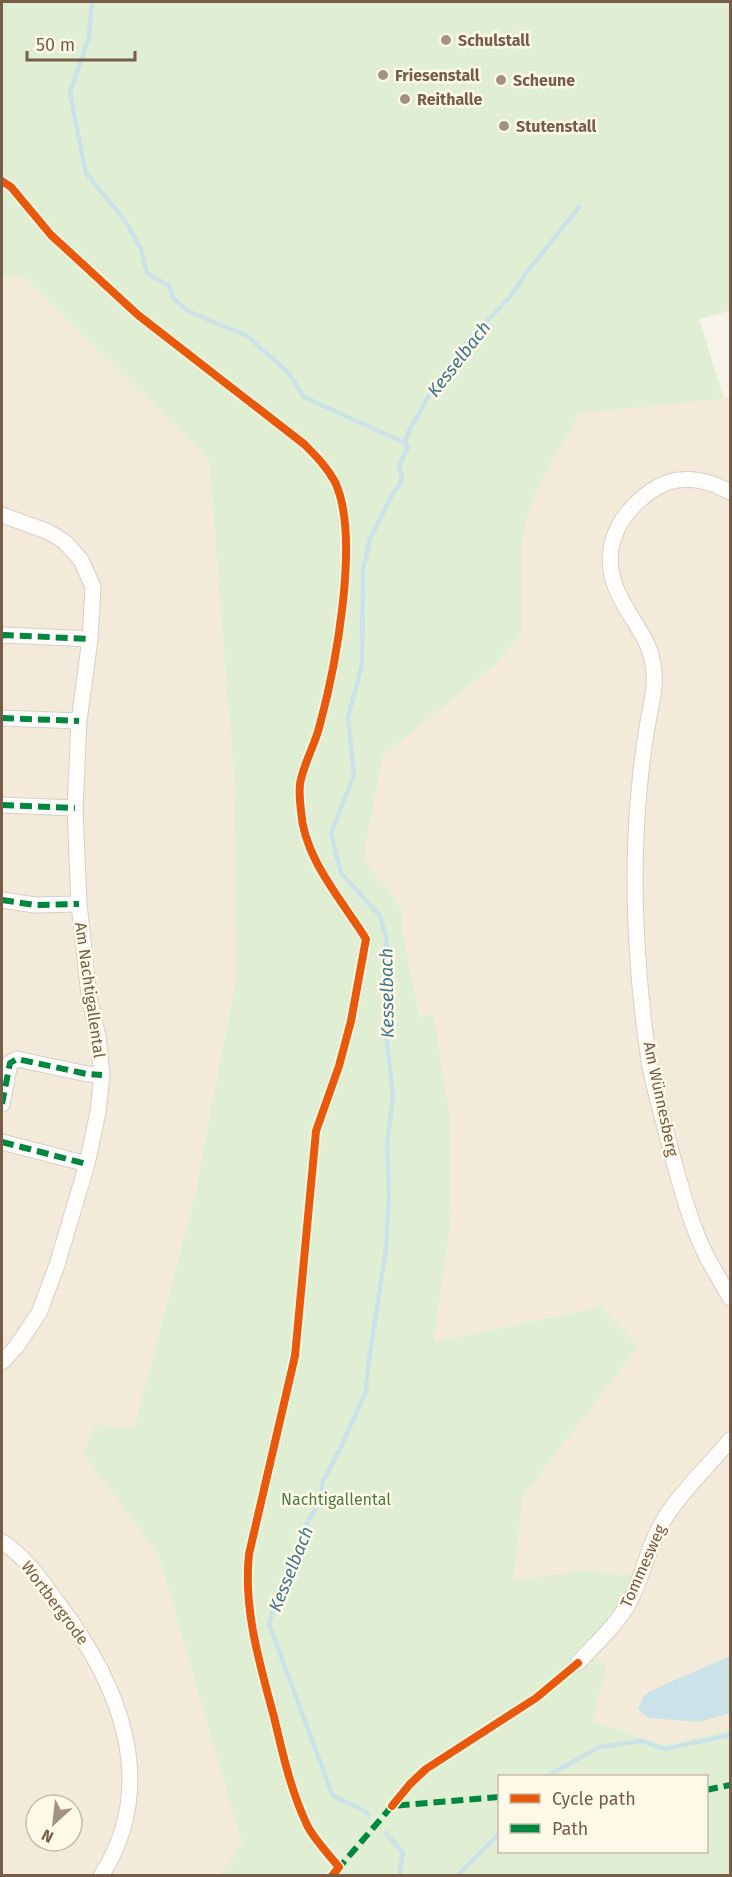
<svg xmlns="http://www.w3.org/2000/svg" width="732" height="1877" viewBox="0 0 732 1877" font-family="'Fira Sans',sans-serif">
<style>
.residential{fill:#f3ead9;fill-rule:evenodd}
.green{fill:#e0efd3;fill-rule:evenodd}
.water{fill:#cae2e8}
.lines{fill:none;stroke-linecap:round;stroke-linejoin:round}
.stream{stroke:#cae2e8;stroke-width:4.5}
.street-casing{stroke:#d6d0c7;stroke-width:17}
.street{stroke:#fefdfc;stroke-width:15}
.quiet{stroke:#00873e;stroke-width:6;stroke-dasharray:12 6;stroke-linecap:butt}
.cycleway-casing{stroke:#fff9ea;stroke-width:11}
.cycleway{stroke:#e8590c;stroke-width:8}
.poi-dot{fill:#a49280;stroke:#fff9ea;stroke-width:2}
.labels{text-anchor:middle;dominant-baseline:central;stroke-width:5;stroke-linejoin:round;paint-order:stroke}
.poi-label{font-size:16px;font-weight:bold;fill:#775d48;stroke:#fff9ea;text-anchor:start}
.street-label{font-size:16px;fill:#775d48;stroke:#fff9ea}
.park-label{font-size:16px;fill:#4b7d3f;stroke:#fff9ea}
.water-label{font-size:18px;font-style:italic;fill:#40778b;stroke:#fff9ea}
</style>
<rect width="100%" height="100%" fill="#f7f3e9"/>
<!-- residential -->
<path class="residential" d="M 23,276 L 209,460 L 235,791 L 236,978 L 194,1199 L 134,1428 L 83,1454 L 158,1554 L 242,1844 L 219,1875 L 2,1875 L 2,277 ZM 36,1805 L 72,1805 L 72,1841 L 36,1841 Z
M 730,397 L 730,1729 L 664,1746 L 612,1727 L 592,1723 L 606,1667 L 595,1657 L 623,1627 L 635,1610 L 648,1581 L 635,1576 L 582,1570 L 514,1581 L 523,1496 L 639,1346 L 601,1307 L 434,1342 L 451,1219 L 450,1117 L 432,1013 L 420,1017 L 403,934 L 402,909 L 364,858 L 382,757 L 497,663 L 522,632 L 522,538 L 534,498 L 549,467 L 580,412 Z"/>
<!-- green -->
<path class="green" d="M 2,2 L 730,2 L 730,311 L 699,319 L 724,399 L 580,413 L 549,467 L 534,498 L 522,538 L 522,632 L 497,663 L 382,757 L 364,858 L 402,909 L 403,934 L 420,1017 L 433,1013 L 450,1117 L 451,1219 L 434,1342 L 601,1307 L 639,1346 L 523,1496 L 514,1581 L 582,1570 L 635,1576 L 617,1608 L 585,1646 L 606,1667 L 592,1723 L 612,1727 L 664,1746 L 730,1729 L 730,1875 L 219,1875 L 242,1844 L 158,1554 L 83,1454 L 95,1425 L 134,1428 L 194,1199 L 236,978 L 235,791 L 209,460 L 23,276 L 2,277 ZM 500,1776 L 706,1776 L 706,1852 L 500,1852 Z"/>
<!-- water -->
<path class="water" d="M 728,1657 L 730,1657 L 730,1713 L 700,1722 L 649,1718 L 638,1710 L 643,1697 L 650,1691 Z"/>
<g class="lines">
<!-- stream -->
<path class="stream" d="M 92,2 L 89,37 L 70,93 L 86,173 L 126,222 L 141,249 L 147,273 L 169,286 L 174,299 L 188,311 L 247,336 L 288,372 L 304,397 L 405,443
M 547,1776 L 599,1747 L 642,1741 L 665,1749 L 730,1735
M 369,1815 C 359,1805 343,1804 332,1794 L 269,1624 L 283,1580 L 297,1552 L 307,1523 L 321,1499 L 322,1483 L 341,1447 L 366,1391 L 368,1367 L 386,1249 L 389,1192 L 387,1145 L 393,1096 L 386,1033 L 388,986 L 386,936 L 380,916 L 341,873 L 331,833 L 354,775 L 348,718 L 362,664 L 363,570 L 370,539 L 393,493 L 399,486 L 402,477 L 399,466 L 408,447 L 405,443 L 409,431 L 435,385 L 472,336 L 510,297 L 527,272 L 579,207
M 386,1833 L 403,1853 L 399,1876
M 457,1876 L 500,1833"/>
<!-- street casing -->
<g class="street-casing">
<path id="street" d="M 730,492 C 705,478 676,473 651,491 C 615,517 598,554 620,597 C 636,629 657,645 654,686 C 653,700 649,714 647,728 C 642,757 639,787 637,816 C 632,894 637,983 649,1060 C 654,1090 664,1121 671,1151 C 680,1184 691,1226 707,1257 C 714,1271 723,1284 730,1298
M 2,515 L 49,532 L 65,542 L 81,560 L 93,587 L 90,639 L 79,721 L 75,808 L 79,904 L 89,996 L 98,1037 L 102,1075 L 98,1112 L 87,1164 L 57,1265 L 39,1313 L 16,1347 L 2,1362
M 2,636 L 4,635 L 90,639
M 2,718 L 79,721
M 2,805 L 75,808
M 2,900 L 35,905 L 79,904
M 2,1104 L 10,1063 L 17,1059 L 87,1074 L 102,1075
M 2,1142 L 87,1164
M 2,1542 C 25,1556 41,1580 57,1602 C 118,1682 161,1782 101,1876
M 578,1663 C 596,1643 619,1623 631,1599 C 644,1572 649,1543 665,1518 C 683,1489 709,1466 730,1440"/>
</g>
<!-- street -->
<use href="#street" class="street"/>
<!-- quiet -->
<path class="quiet" d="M 2,636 L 4,635 L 90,639
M 2,718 L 79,721
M 2,805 L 75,808
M 2,900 L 35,905 L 79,904
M 2,1104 L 10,1063 L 17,1059 L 87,1074 L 102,1075
M 2,1142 L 87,1164
M 706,1790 L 730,1785
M 337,1870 L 392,1806 L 500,1797"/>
<!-- cycleway casing -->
<g class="cycleway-casing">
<path id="cycleway" d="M 2,181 L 11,187 L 51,235 L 138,315 L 304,444 C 316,456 327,467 335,482 C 361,537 335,670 319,728 C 314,747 303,765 300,784 C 299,793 300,803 301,811 C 304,859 342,900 366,939 L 351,1021 L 339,1066 L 316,1131 L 295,1356 L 249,1554 C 243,1609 260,1665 274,1717 C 283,1755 291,1792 308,1827 C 316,1841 328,1854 339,1867 L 332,1876
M 392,1806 L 410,1784 L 426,1769 L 536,1698 L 578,1663"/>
</g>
<!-- cycleway -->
<use href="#cycleway" class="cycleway"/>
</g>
<!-- markers -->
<g class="poi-dot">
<circle cx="446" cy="40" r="6"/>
<circle cx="383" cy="75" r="6"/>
<circle cx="501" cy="80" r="6"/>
<circle cx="405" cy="99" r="6"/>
<circle cx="504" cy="126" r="6"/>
</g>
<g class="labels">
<!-- poi labels -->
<g class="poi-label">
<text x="458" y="40">Schulstall</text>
<text x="395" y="75">Friesenstall</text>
<text x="513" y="80">Scheune</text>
<text x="417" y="99">Reithalle</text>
<text x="516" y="126">Stutenstall</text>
</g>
<!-- street labels -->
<g class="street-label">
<text transform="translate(90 990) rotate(82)">Am Nachtigallental</text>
<text transform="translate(661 1099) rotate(78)">Am Wünnesberg</text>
<text transform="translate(643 1566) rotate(-66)">Tommesweg</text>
<text transform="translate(55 1603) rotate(53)">Wortbergrode</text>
</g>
<!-- park labels -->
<g class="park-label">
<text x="336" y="1499">Nachtigallental</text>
</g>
<!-- water labels -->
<g class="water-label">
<text transform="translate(459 359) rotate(-52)">Kesselbach</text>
<text transform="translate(387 993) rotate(-91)">Kesselbach</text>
<text transform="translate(291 1569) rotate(-68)">Kesselbach</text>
</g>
</g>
<!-- border -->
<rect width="732" height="1877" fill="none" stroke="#775d48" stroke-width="6"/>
<!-- legend -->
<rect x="498" y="1775" width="210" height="78" fill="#fff9ea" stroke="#c9bba9" stroke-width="1.5"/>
<rect x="510" y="1794" width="30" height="9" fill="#e8590c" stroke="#c9bba9" stroke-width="1.5"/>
<text x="552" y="1805" font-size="18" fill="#775d48">Cycle path</text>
<rect x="510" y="1824" width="30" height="9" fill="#00873e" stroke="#c9bba9" stroke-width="1.5"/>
<text x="552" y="1835" font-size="18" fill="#775d48">Path</text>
<!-- north arrow -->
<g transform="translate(54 1823) rotate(207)"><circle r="28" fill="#fff9ea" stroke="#c9bba9" stroke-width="1.5"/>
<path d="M0-4.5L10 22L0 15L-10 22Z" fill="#a49280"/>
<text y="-9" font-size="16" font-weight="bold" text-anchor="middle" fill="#775d48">N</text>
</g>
<!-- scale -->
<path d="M27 51v9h108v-9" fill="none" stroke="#775d48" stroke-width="3"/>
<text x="36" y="51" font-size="18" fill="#775d48" stroke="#fff9ea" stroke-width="4.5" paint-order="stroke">50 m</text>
</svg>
